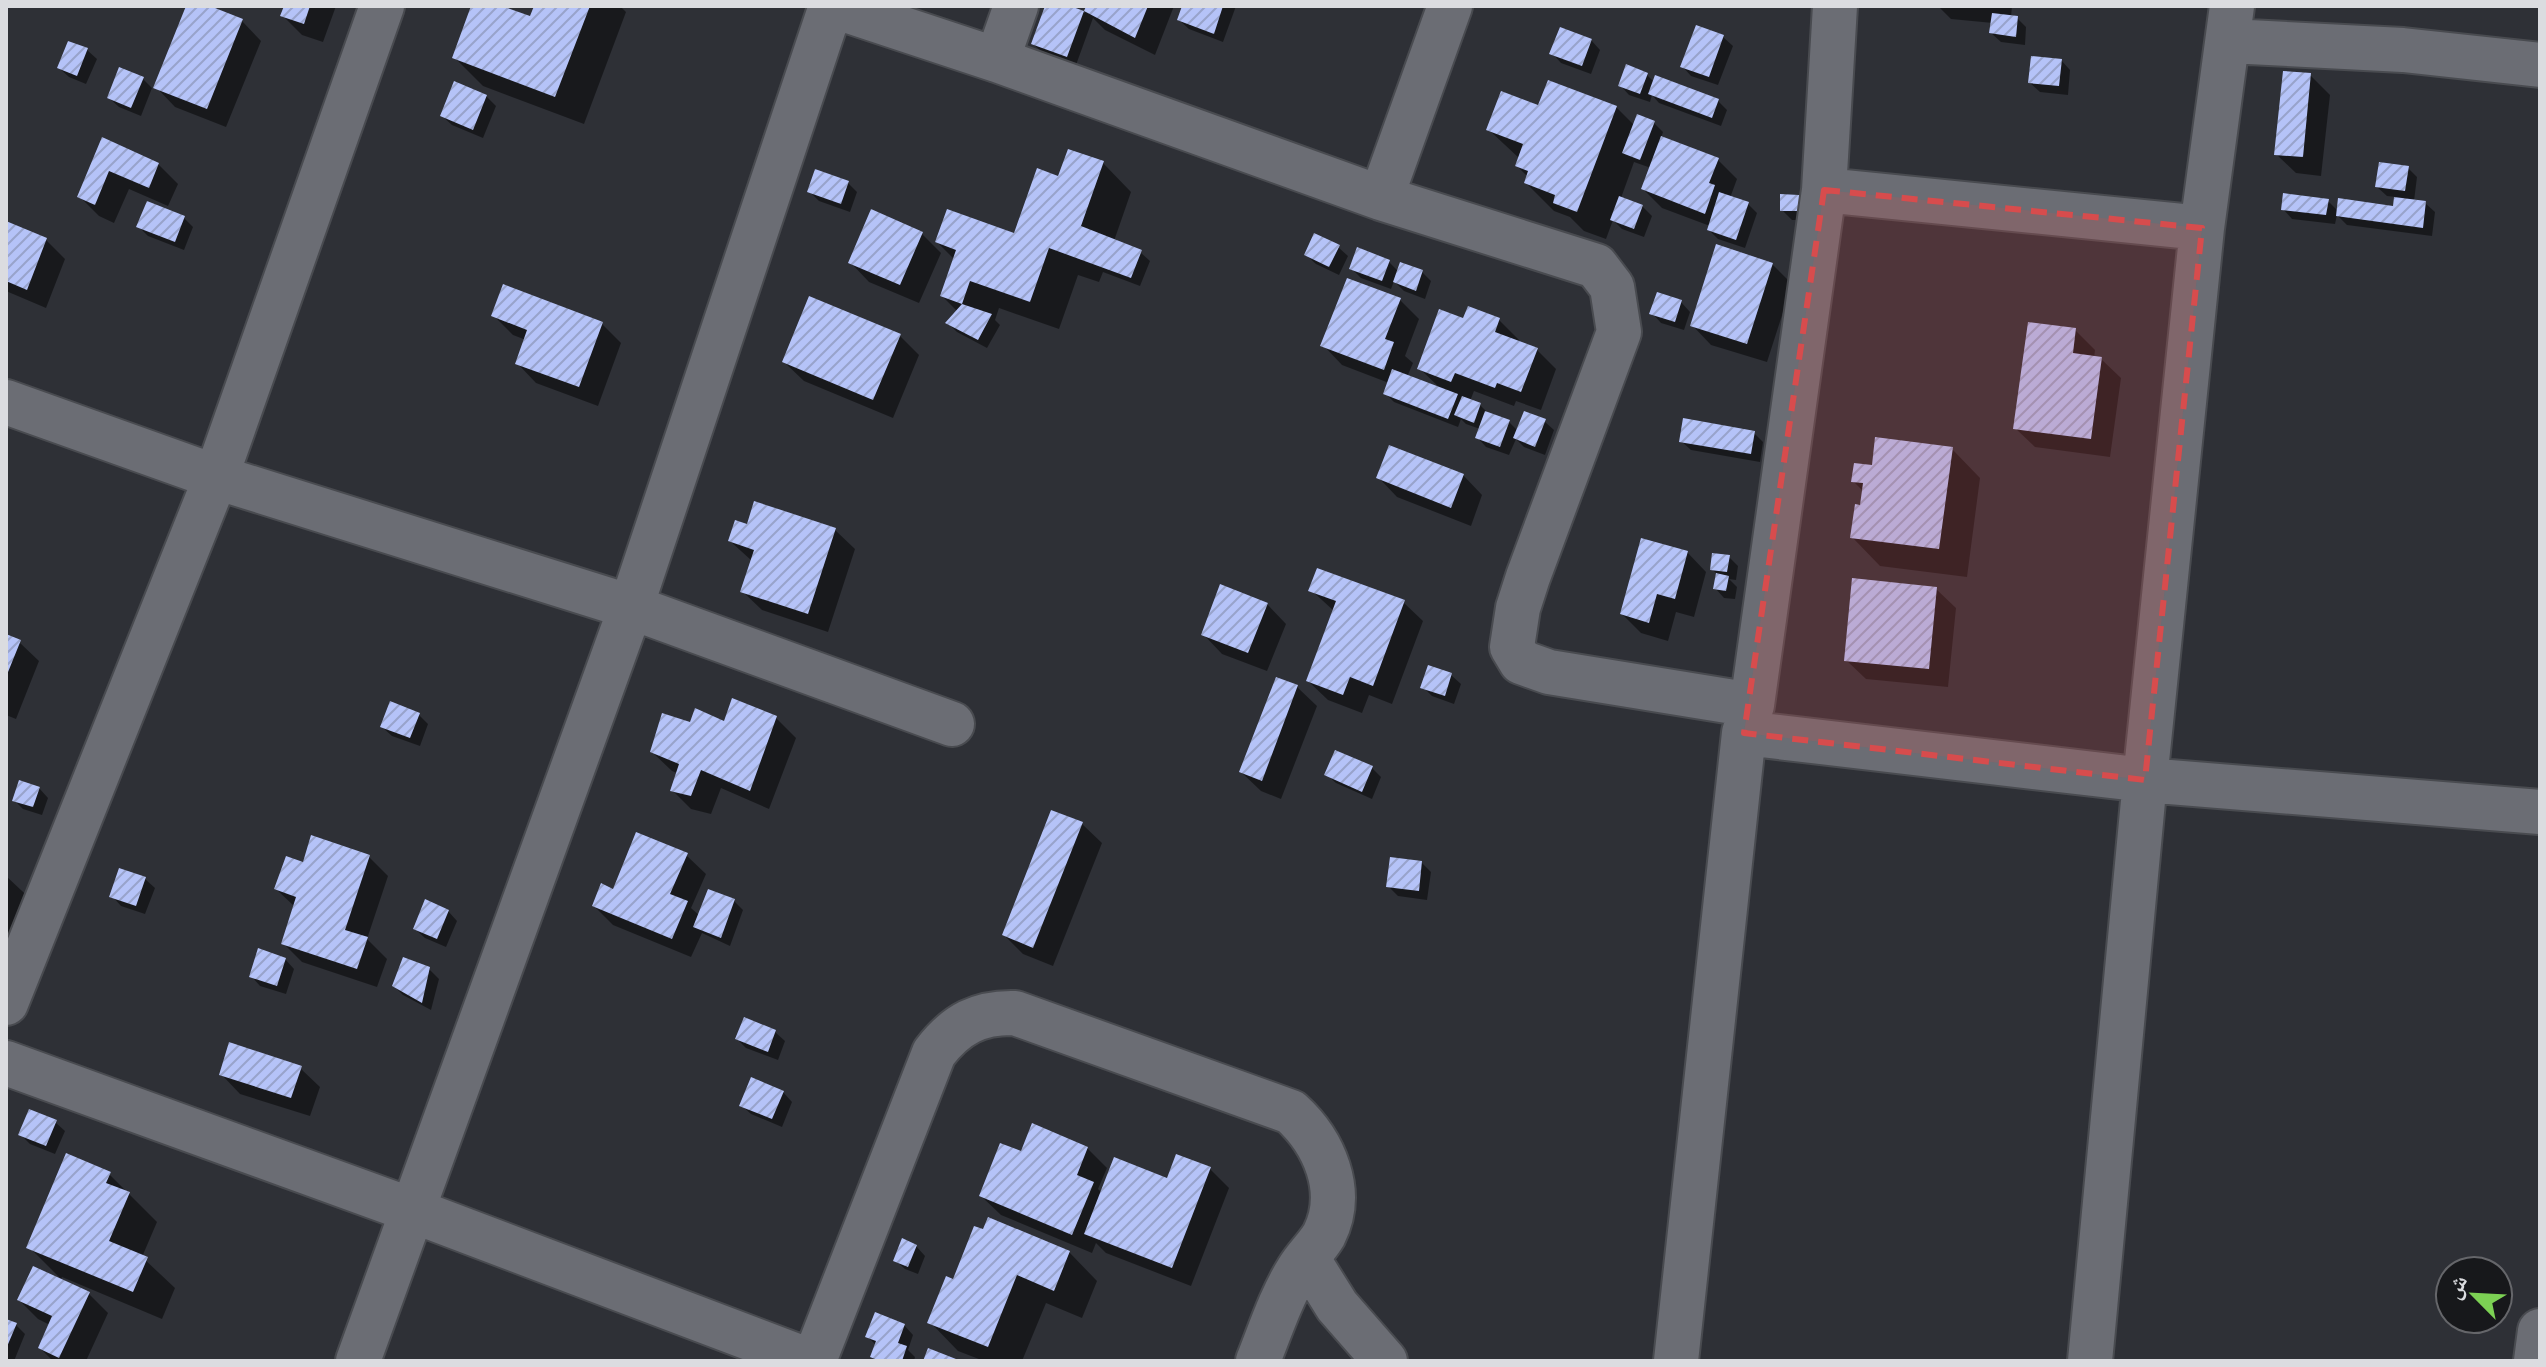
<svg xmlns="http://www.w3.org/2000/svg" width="2546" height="1367" viewBox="0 0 2546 1367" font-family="'Times New Roman','Noto Naskh Arabic',serif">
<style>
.shadow{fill:#0007}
.building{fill:url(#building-hatch)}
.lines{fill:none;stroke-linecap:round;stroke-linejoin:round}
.minor-casing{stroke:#494b50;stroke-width:48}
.minor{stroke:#6b6d74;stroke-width:44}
.marked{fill:#d74c4d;fill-opacity:0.2;stroke:#d74c4d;stroke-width:6;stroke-dasharray:16 10;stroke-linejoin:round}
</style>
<defs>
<pattern id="building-hatch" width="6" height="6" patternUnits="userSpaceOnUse" patternTransform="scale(2)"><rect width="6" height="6" fill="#b5c3f8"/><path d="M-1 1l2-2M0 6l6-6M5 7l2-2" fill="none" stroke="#98a3cb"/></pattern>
</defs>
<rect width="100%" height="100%" fill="#2e3036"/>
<!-- shadow -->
<path class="shadow" d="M 188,6 L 204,6 L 242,21 L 261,41 L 226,127 L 175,107 L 156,87 Z
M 286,6 L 336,6 L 323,42 L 302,35 L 282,15 Z
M 474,6 L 497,6 L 531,19 L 536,6 L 620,6 L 626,12 L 584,124 L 483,86 L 454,57 Z
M 1047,6 L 1064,6 L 1085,13 L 1088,6 L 1174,6 L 1155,55 L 1105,30 L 1093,18 L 1076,65 L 1043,53 L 1033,44 Z
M 1184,6 L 1236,6 L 1223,42 L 1189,29 L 1179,20 Z
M 1938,6 L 2012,6 L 2011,17 L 2017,18 L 2026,27 L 2025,45 L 2001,42 L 1991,33 L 1993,23 L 1951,19 Z
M 1697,28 L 1723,37 L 1733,46 L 1718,85 L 1691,76 L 1682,66 Z
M 1591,40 L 1600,50 L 1591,74 L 1561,63 L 1552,53 Z
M 70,43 L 87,50 L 97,59 L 86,84 L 69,77 L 59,68 Z
M 2061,60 L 2070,70 L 2068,95 L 2040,92 L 2030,83 Z
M 1647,75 L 1654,82 L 1718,101 L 1727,110 L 1721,126 L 1659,103 L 1652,95 L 1650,102 L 1629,95 L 1620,85 Z
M 2310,75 L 2330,95 L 2321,176 L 2296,173 L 2276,154 Z
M 143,79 L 152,88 L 141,116 L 119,107 L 109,98 Z
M 486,96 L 496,106 L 483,138 L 452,125 L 442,116 Z
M 1616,107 L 1635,126 L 1654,123 L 1663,132 L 1661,138 L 1718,160 L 1737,179 L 1730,198 L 1748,204 L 1757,213 L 1745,248 L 1718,239 L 1709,230 L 1710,226 L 1662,208 L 1643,189 L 1651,168 L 1634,162 L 1621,198 L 1642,206 L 1652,216 L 1644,237 L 1622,229 L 1613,220 L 1606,239 L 1584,231 L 1570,217 L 1554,211 L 1526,183 L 1528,177 L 1517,166 L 1520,159 L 1489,130 L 1540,108 Z
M 103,140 L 158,164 L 178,184 L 168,206 L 129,189 L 114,223 L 99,216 L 79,196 Z
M 1103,163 L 1131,192 L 1114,241 L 1140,252 L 1150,261 L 1140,286 L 1103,272 L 1099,282 L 1078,275 L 1059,329 L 999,308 L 995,320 L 1000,325 L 987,348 L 957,332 L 948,323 L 958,312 L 942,296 L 955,260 L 937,242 L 1016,235 L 1059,179 Z
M 2408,168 L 2417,177 L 2414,201 L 2425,203 L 2435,212 L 2432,236 L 2347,225 L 2337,215 L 2335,224 L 2292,219 L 2283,209 L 2328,201 L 2338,211 L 2395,208 L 2396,197 L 2387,196 L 2377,187 Z
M 848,183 L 857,192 L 850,212 L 819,201 L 809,191 Z
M 1798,196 L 1807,206 L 1808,220 L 1792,220 L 1782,210 Z
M 184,218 L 193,227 L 184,250 L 148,236 L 139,227 Z
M 6,228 L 46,240 L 65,259 L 46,308 L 6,291 Z
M 921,233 L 941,253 L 919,303 L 869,282 L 850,262 Z
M 1338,247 L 1348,256 L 1339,275 L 1316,264 L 1306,255 Z
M 1389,262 L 1399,272 L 1422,272 L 1431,281 L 1425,299 L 1404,291 L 1394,281 L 1391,289 L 1361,278 L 1351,268 Z
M 1772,264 L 1792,284 L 1767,362 L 1711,345 L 1692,325 Z
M 1400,300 L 1419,319 L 1405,356 L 1413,363 L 1407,377 L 1442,390 L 1419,368 L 1465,321 L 1469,309 L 1499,320 L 1519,340 L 1517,343 L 1537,350 L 1556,369 L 1541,410 L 1516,401 L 1514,406 L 1474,391 L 1470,401 L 1480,405 L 1489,414 L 1509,422 L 1518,431 L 1544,421 L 1554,430 L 1545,455 L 1524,447 L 1516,439 L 1509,455 L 1486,447 L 1477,437 L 1480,429 L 1466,424 L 1461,419 L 1458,427 L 1394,402 L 1385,393 L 1389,383 L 1342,365 L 1323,345 Z
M 1681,302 L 1690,312 L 1684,330 L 1661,323 L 1652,313 Z
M 493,315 L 602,324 L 621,343 L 598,406 L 536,383 L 517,363 L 526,340 L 513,335 Z
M 2075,330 L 2095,350 L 2094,358 L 2101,359 L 2121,378 L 2110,457 L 2035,447 L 2015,428 Z
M 900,336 L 919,355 L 893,418 L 804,381 L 784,362 Z
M 1754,433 L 1763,442 L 1760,462 L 1691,450 L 1681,441 Z
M 1952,449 L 1980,478 L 1967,577 L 1880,566 L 1852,537 L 1864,492 L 1853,481 L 1873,467 Z
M 1463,475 L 1482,495 L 1471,526 L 1397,497 L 1378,477 Z
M 748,526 L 835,530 L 855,549 L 828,632 L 762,610 L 742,591 L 752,561 L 730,541 Z
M 1687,552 L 1706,572 L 1694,617 L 1676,612 L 1668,641 L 1641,633 L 1622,614 Z
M 1729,557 L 1738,566 L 1736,580 L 1729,579 L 1737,587 L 1735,599 L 1724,598 L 1715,588 L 1718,575 L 1712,569 Z
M 1936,589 L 1956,608 L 1948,687 L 1866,679 L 1846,660 Z
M 1311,590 L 1403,602 L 1423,621 L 1392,704 L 1369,695 L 1362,713 L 1328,700 L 1308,681 L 1334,611 Z
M 1267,604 L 1286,624 L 1267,671 L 1222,654 L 1203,634 Z
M 6,637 L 19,642 L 39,661 L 16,719 L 6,715 Z
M 1451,675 L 1461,684 L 1454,704 L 1432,696 L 1423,687 Z
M 1277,679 L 1297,687 L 1317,706 L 1281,799 L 1261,791 L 1241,772 Z
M 419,715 L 428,724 L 420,746 L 392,736 L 382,727 Z
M 776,718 L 796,738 L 769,809 L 721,788 L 711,814 L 691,809 L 672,790 L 677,773 L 672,771 L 652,752 L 725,723 Z
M 1372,768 L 1381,777 L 1372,799 L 1336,783 L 1326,774 Z
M 39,788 L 48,798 L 42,815 L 23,809 L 14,800 Z
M 1052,812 L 1082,824 L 1102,843 L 1053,966 L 1023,954 L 1004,935 Z
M 686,855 L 706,874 L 691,908 L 700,916 L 734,901 L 743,910 L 730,946 L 702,933 L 691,957 L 613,925 L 594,906 L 614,891 Z
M 369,857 L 388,876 L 367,939 L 387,959 L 377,987 L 302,962 L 283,943 L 295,907 L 276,889 L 304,864 Z
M 1422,863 L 1431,872 L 1427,900 L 1398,896 L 1388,886 Z
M 6,876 L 37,905 L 6,982 Z
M 145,879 L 155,888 L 145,914 L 121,906 L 112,896 Z
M 448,911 L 457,921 L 446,947 L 425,938 L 415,929 Z
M 285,959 L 294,969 L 286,994 L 260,986 L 251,976 Z
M 429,969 L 439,979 L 431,1010 L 403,995 L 394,986 Z
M 745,1020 L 775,1032 L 785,1041 L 778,1060 L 746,1048 L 737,1039 Z
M 300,1068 L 320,1087 L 310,1116 L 240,1094 L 221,1074 Z
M 783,1092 L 792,1102 L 782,1127 L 751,1114 L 741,1105 Z
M 55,1122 L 65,1131 L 55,1154 L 30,1144 L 20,1134 Z
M 1087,1148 L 1107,1168 L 1098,1189 L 1102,1193 L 1168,1180 L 1210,1169 L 1229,1188 L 1191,1286 L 1106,1253 L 1096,1243 L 1092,1253 L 1001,1215 L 981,1196 L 1022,1153 Z
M 109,1174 L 157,1222 L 142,1257 L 175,1288 L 162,1319 L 62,1277 L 61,1279 L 29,1247 Z
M 916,1246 L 925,1256 L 918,1274 L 905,1269 L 895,1260 Z
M 1069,1252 L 1097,1281 L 1082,1318 L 1046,1303 L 1022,1361 L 984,1361 L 958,1351 L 930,1322 L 954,1281 Z
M 89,1294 L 108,1313 L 86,1361 L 53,1361 L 40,1348 L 50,1325 L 38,1319 L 19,1300 Z
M 6,1321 L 16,1325 L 25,1334 L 14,1361 L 6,1361 Z
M 904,1325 L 913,1335 L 908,1350 L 915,1357 L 914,1361 L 877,1361 L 873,1357 L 877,1346 L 868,1337 Z"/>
<!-- building -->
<path class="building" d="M 186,6 L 210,6 L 243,19 L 207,109 L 153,88 Z
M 284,6 L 310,6 L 304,24 L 280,16 Z
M 471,6 L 502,6 L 530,16 L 534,6 L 590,6 L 555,97 L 452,58 Z
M 1045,6 L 1070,6 L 1084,11 L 1067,57 L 1031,44 Z
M 1086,6 L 1148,6 L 1135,38 L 1084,11 Z
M 1182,6 L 1223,6 L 1214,34 L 1177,20 Z
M 1992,13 L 2018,16 L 2016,37 L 1989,33 Z
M 1696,25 L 1724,35 L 1709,77 L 1680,67 Z
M 1560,27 L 1592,39 L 1582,66 L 1549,54 Z
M 68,41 L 88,48 L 77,76 L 57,68 Z
M 2031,56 L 2062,59 L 2059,86 L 2028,83 Z
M 1626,64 L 1648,73 L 1640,94 L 1618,86 Z
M 119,67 L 144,77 L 131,108 L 107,98 Z
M 2283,71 L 2311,73 L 2303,157 L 2274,155 Z
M 1655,75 L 1719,99 L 1712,118 L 1648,94 Z
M 1548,80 L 1617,106 L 1577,212 L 1553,203 L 1555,195 L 1524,183 L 1528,171 L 1515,166 L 1523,144 L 1486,130 L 1501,91 L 1538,105 Z
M 454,81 L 487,95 L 473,130 L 440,116 Z
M 1637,114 L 1655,121 L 1640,160 L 1622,153 Z
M 1661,136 L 1719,158 L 1709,183 L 1715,185 L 1705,214 L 1641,189 Z
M 102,137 L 159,163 L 149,188 L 109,171 L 95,205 L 77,197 Z
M 1068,149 L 1104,161 L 1081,226 L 1142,250 L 1131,278 L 1049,248 L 1030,302 L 970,281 L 962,304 L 940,296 L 956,250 L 935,242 L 947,209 L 1014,233 L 1037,168 L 1058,176 Z
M 2379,162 L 2409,166 L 2405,191 L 2375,187 Z
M 815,169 L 849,181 L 841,204 L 807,192 Z
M 1719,192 L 1749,202 L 1736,240 L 1707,230 Z
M 2283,193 L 2329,199 L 2326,215 L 2281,210 Z
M 1780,194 L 1799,195 L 1799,211 L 1780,211 Z
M 1619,196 L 1643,205 L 1634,229 L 1610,220 Z
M 2394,197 L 2426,201 L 2423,228 L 2336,216 L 2338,198 L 2393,206 Z
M 147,201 L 185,216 L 175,242 L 136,227 Z
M 871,209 L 923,232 L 900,285 L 848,263 Z
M 6,221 L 47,238 L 27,290 L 6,281 Z
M 1314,233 L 1340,245 L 1329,267 L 1304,255 Z
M 1716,244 L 1773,263 L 1747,344 L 1690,326 Z
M 1357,247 L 1390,260 L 1382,281 L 1349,269 Z
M 1400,262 L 1423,270 L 1416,291 L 1393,282 Z
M 1347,278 L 1401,298 L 1385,339 L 1394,342 L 1384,370 L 1320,346 Z
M 503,284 L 603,322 L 579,387 L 515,364 L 527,330 L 491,316 Z
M 1657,292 L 1682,300 L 1675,322 L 1649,314 Z
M 809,296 L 901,334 L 873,400 L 782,362 Z
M 962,304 L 992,314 L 978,340 L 945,323 Z
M 1468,306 L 1500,318 L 1495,332 L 1538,348 L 1521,392 L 1497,383 L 1495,388 L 1455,373 L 1451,382 L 1417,369 L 1439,309 L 1463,318 Z
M 2028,322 L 2076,328 L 2073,353 L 2102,357 L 2091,439 L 2013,429 Z
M 1392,369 L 1458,394 L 1448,419 L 1383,394 Z
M 1462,396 L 1481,403 L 1474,423 L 1454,415 Z
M 1485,411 L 1510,420 L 1500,447 L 1475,438 Z
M 1524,411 L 1546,419 L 1535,447 L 1513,438 Z
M 1683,418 L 1755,431 L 1751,454 L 1679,442 Z
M 1875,437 L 1953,447 L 1939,549 L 1850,538 L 1855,504 L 1860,505 L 1863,483 L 1851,482 L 1854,463 L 1872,465 Z
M 1389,445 L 1464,474 L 1451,508 L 1376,478 Z
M 754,501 L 836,528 L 808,614 L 740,592 L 754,550 L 728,541 L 735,520 L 747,524 Z
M 1641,538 L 1688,551 L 1675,599 L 1657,594 L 1649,623 L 1620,614 Z
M 1712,553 L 1730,555 L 1727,572 L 1710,570 Z
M 1317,568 L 1405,600 L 1373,686 L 1350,677 L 1343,695 L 1306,681 L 1336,601 L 1308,591 Z
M 1716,573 L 1729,576 L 1726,591 L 1713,589 Z
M 1852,578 L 1937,587 L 1929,669 L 1844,661 Z
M 1220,584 L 1268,603 L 1248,653 L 1201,635 Z
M 6,634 L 21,640 L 6,677 Z
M 1428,665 L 1452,673 L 1445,696 L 1420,688 Z
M 1276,677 L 1298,685 L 1262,781 L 1239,772 Z
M 732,698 L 777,716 L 750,791 L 701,770 L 691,796 L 670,791 L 679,764 L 650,752 L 662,713 L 690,722 L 695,708 L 724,721 Z
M 390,701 L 420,713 L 410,738 L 380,727 Z
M 1335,750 L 1373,766 L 1362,792 L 1324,775 Z
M 19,780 L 40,787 L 33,807 L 12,801 Z
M 1051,810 L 1083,822 L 1033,948 L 1002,935 Z
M 636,832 L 688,853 L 670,894 L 688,901 L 672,939 L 592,906 L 601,883 L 613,889 Z
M 311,835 L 370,855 L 345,930 L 368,937 L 357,969 L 281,944 L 296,897 L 274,889 L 286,856 L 303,862 Z
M 1390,857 L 1422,861 L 1419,891 L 1386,887 Z
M 119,868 L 146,877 L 136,906 L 109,897 Z
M 708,889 L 735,899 L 721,938 L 693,927 Z
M 425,899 L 449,910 L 437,939 L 413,929 Z
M 258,948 L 286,958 L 277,986 L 249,977 Z
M 403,957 L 430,967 L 422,1003 L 392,986 Z
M 744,1017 L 776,1030 L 768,1052 L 735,1039 Z
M 229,1042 L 302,1066 L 291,1098 L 219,1075 Z
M 751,1077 L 784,1091 L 772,1119 L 739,1106 Z
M 29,1109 L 57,1120 L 46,1146 L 18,1135 Z
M 1032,1123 L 1088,1147 L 1077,1175 L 1094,1182 L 1072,1235 L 979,1196 L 1000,1143 L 1021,1151 Z
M 66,1153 L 111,1172 L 106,1183 L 130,1192 L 109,1241 L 148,1257 L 133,1292 L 26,1248 Z
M 1176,1154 L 1211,1167 L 1172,1268 L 1084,1234 L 1114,1157 L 1167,1178 Z
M 988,1217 L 1070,1251 L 1054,1291 L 1017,1275 L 988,1347 L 927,1323 L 946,1276 L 953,1279 L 974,1226 L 983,1229 Z
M 902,1238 L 917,1245 L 908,1267 L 893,1261 Z
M 33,1266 L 90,1292 L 59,1358 L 38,1348 L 52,1316 L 17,1300 Z
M 875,1312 L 905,1324 L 898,1343 L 907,1346 L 902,1361 L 880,1361 L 870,1357 L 876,1341 L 865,1337 Z
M 6,1319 L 17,1323 L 6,1349 Z
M 928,1348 L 956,1359 L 955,1361 L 923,1361 Z"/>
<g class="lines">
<!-- minor casing -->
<g class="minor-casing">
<path id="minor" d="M 834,6 L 997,60 L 1381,198 L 1596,266 L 1612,287 L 1619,332 L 1528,577 L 1518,608 L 1512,647 L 1521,662 L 1549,672 L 1752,705
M 2229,41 L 2403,50 L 2540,65
M 997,60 L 1016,6
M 1824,190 L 2202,228
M 1381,198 L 1450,6
M 6,402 L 216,477 L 631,607 L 952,724
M 1744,733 L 2145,780 L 2540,812
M 6,1003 L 216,477 L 382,6
M 6,1063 L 414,1211 L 810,1361
M 1307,1258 L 1337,1306 L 1385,1361
M 358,1361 L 631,607 L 831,6
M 814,1361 L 934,1053 C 956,1024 979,1012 1015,1013 L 1291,1112 C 1324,1142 1346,1191 1324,1235 C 1317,1247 1305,1258 1298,1270 C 1281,1297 1270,1331 1258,1361
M 1676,1361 L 1744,733 L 1752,705 L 1824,190 L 1835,6
M 2090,1361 L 2145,780 L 2202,228 L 2232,6
M 2536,1361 L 2540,1331"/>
</g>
<!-- minor -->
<use href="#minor" class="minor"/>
</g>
<!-- marked area -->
<path class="marked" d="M 1824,190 L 2202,228 L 2145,780 L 1744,733 Z"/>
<!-- border -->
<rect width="2546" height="1367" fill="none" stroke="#dbdce0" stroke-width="16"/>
<!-- north arrow -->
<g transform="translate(2474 1295) rotate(294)"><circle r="38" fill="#17181b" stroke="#65666a" stroke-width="2"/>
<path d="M0-6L14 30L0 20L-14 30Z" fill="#7cd154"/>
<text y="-12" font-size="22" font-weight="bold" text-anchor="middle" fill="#dbdce0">ش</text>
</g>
</svg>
